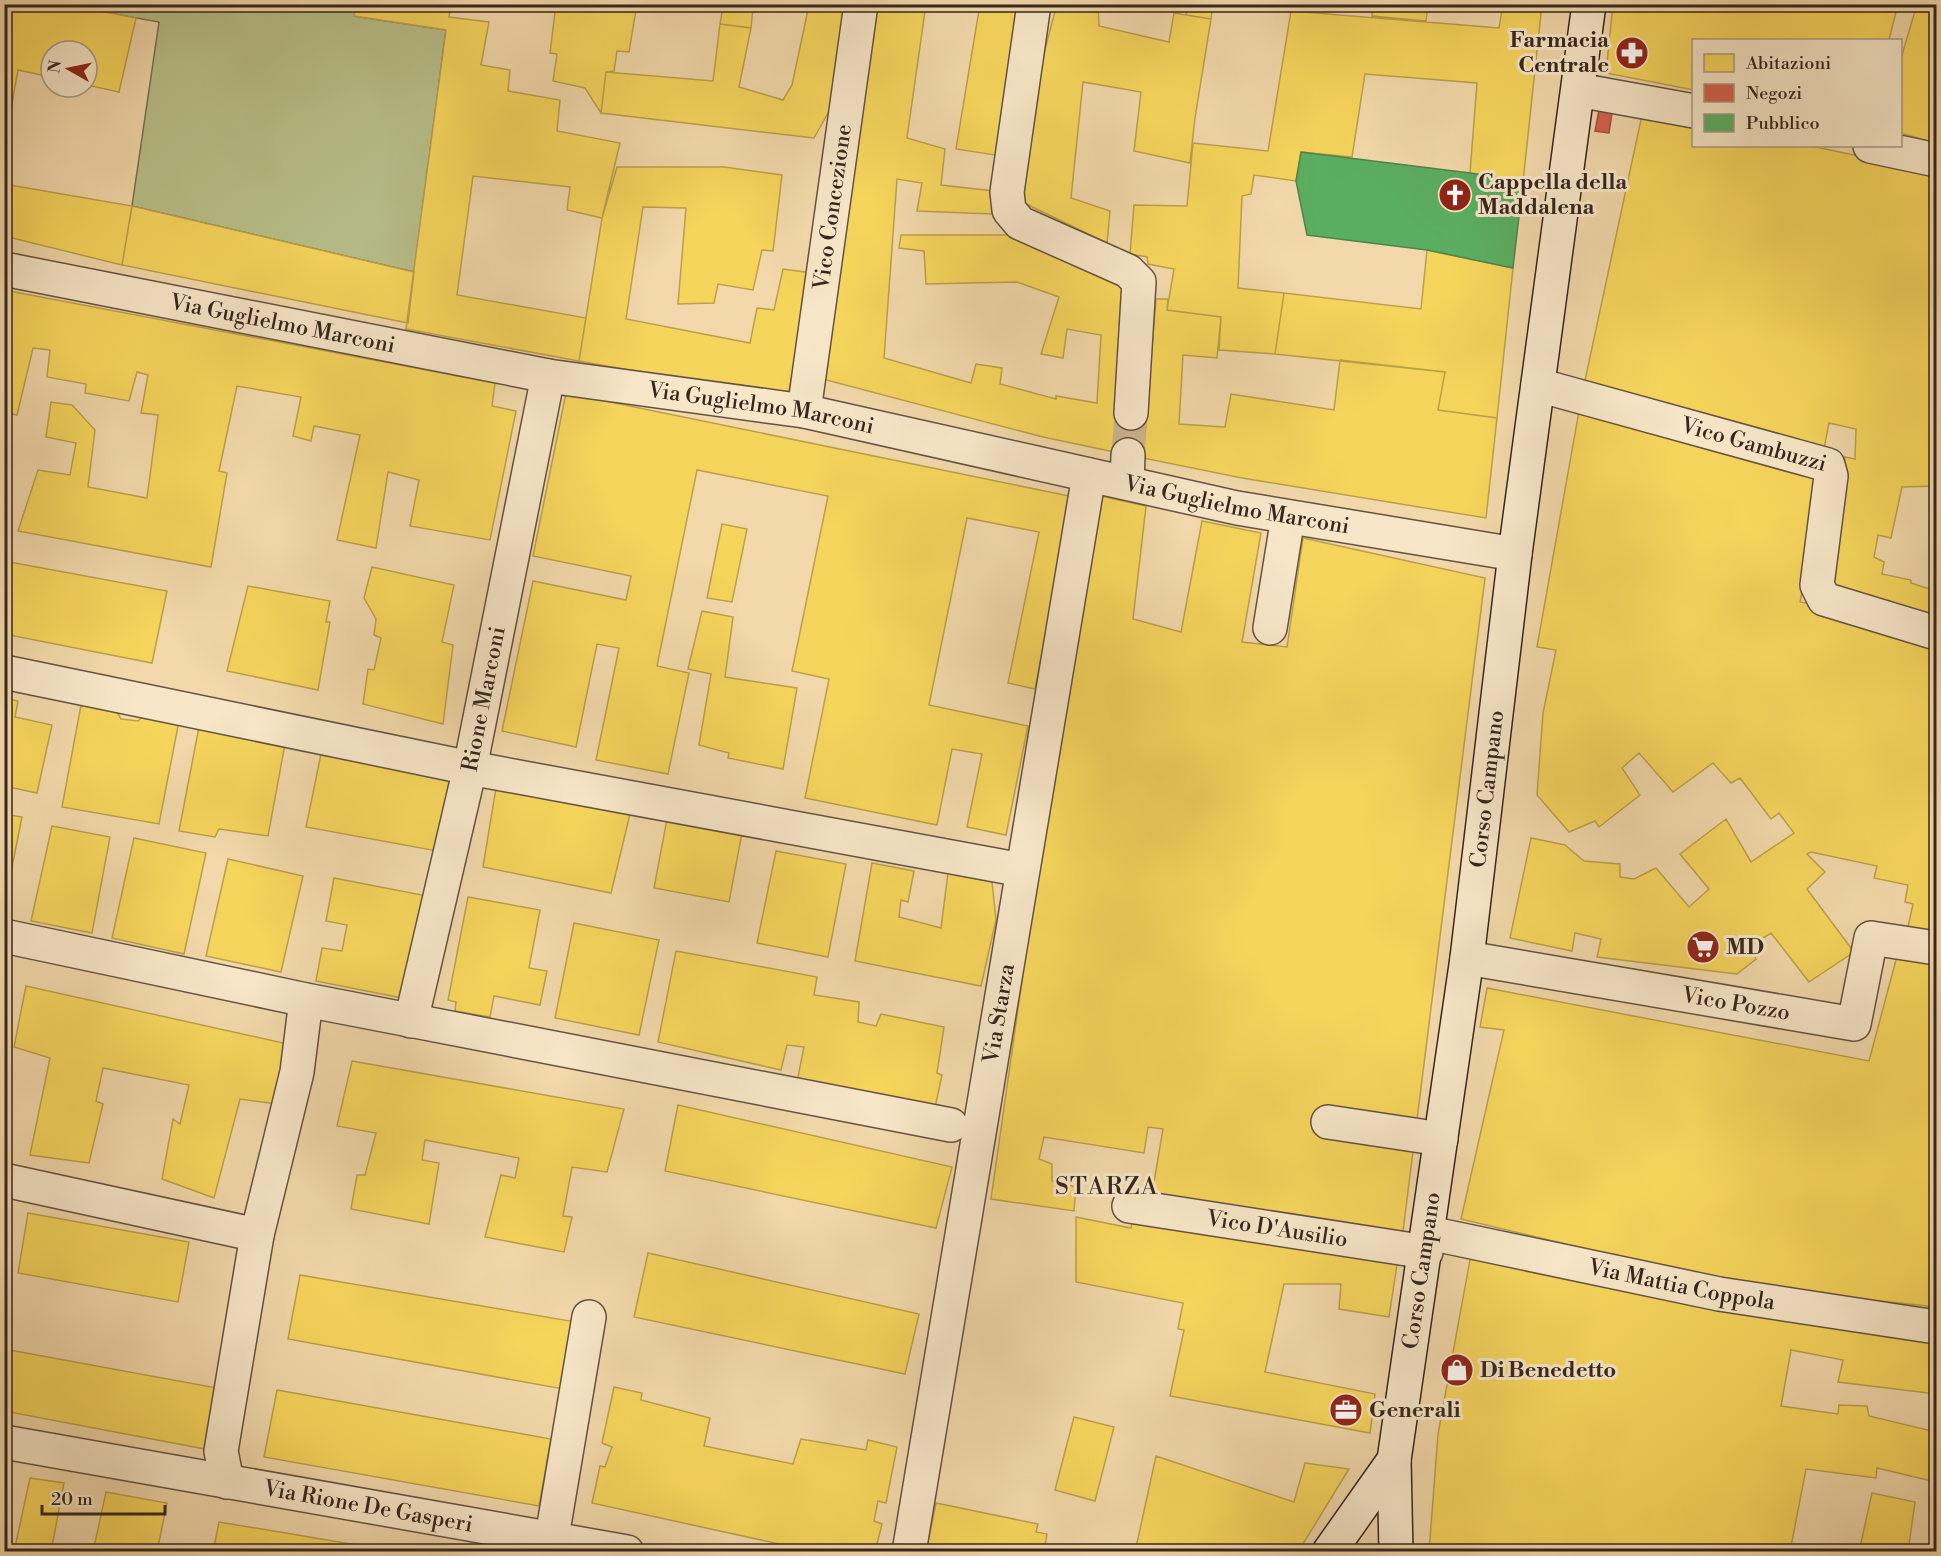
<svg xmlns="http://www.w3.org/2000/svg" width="1941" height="1556" viewBox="0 0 1941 1556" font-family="'Libre Bodoni',serif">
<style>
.green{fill:#b8bf8a;stroke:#767255;stroke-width:1.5}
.homes{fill:#f6d55c;stroke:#bca04a;stroke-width:1.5}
.shops{fill:#d6604d;stroke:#a64f40;stroke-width:1.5}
.public{fill:#5aae61;stroke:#4f854e;stroke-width:1.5}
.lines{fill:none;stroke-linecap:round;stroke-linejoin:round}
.street-tunnel{stroke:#ccb48e;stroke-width:33;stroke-dasharray:33 16;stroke-linecap:butt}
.street-casing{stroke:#645242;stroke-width:36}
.secondary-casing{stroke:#352620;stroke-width:36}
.street{stroke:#f7e6c8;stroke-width:33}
.secondary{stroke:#f7e6c8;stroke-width:33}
.labels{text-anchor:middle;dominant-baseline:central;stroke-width:6;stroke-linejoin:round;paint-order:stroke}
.poi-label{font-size:22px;font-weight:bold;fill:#352620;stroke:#f7e6c8;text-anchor:start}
.street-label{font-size:22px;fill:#352620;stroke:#f7e6c8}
.neighbourhood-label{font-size:24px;letter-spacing:1.5px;fill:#352620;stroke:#f7e6c8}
</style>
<rect width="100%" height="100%" fill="#f2d8aa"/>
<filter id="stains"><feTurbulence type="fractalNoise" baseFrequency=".00333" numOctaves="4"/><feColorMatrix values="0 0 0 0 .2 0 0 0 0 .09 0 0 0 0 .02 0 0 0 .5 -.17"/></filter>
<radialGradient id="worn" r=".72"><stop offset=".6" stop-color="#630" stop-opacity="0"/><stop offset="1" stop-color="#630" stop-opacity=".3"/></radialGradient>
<!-- green -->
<path class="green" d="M 64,5 L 356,5 L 355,16 L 446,30 L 414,272 L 132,206 L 159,22 Z"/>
<!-- homes -->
<path class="homes" d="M 4,4 L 64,4 L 136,18 L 119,92 L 87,85 L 87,51 L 51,51 L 51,77 L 18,70 L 4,148 Z
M 356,4 L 451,4 L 449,17 L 489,22 L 481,65 L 510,70 L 508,91 L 560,100 L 557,131 L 620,143 L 602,218 L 567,210 L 570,187 L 473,176 L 457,295 L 586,318 L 579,361 L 406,329 L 446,30 L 354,16 Z
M 556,4 L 637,4 L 629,52 L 617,51 L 614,71 L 606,72 L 601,113 L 585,88 L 553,81 L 557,54 L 550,53 Z
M 825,4 L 851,4 L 837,97 L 814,138 L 601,113 L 606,72 L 713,81 L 720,24 L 751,28 L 739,87 L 783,100 L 792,85 L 809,5 L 824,10 Z
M 873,4 L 926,4 L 907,138 L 945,149 L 941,185 L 994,191 L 992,214 L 917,211 L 922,183 L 897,179 L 884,358 L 971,383 L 976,364 L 1002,368 L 1000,384 L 1056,399 L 1056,396 L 1097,403 L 1101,335 L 1067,329 L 1063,358 L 1041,354 L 1059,297 L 1017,282 L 926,284 L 924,251 L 899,248 L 901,235 L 1025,235 L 1128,282 L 1145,415 L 1143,458 L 1043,437 L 815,377 Z
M 980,4 L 1024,4 L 1001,156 L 956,149 Z
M 1057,4 L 1098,4 L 1099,26 L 1169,42 L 1174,13 L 1211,19 L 1195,118 L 1190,163 L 1134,151 L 1141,92 L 1083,82 L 1071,198 L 1110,211 L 1107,243 L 1022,202 L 1042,61 Z
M 1188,4 L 1213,4 L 1211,19 L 1186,15 Z
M 1373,4 L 1428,4 L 1426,21 L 1372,16 Z
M 1503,4 L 1542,4 L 1523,182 L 1470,173 L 1477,83 L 1365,74 L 1352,157 L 1301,152 L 1296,181 L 1254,175 L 1251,194 L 1242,196 L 1238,288 L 1284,293 L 1275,354 L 1219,350 L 1221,317 L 1167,310 L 1174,269 L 1148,264 L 1147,257 L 1130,254 L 1134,205 L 1187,206 L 1193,143 L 1268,151 L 1291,11 L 1499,28 Z
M 1613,4 L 1898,4 L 1889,40 L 1694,40 L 1694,90 L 1606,73 Z
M 1917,4 L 1936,4 L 1936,143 L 1900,133 L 1900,62 Z
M 723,7 L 753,8 L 751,28 L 720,24 Z
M 1642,115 L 1694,124 L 1694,146 L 1811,146 L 1936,172 L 1936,486 L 1902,487 L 1891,538 L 1878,535 L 1874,557 L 1884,562 L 1882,574 L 1911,580 L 1911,583 L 1936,591 L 1936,615 L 1829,587 L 1845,457 L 1855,459 L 1856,429 L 1829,423 L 1824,449 L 1584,385 Z
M 617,167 L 724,167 L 782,175 L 773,251 L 762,250 L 753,290 L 718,284 L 714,303 L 678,304 L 686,208 L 643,207 L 626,319 L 750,343 L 757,308 L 774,310 L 783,269 L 812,273 L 789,392 L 750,392 L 579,361 L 602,218 Z
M 4,184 L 132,206 L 122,265 L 4,236 Z
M 132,206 L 414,272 L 408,323 L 122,265 Z
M 1427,250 L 1513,268 L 1497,418 L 1438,410 L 1445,372 L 1275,354 L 1284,293 L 1421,309 Z
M 4,290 L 495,383 L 492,406 L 516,411 L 490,540 L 410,526 L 419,480 L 388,472 L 376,548 L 337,540 L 360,435 L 314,426 L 311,441 L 293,436 L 301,397 L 237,386 L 219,471 L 227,473 L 211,567 L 18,531 L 38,470 L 70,475 L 76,443 L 46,437 L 51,402 L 72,405 L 95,430 L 88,487 L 147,498 L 158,415 L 141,413 L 148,375 L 137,372 L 129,401 L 85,393 L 86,384 L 47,377 L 50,350 L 33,348 L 17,415 L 12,414 L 9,432 L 4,431 Z
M 1156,299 L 1168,299 L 1167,310 L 1221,317 L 1217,358 L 1183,355 L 1179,424 L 1225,427 L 1231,394 L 1334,410 L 1340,360 L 1445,372 L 1438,410 L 1497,418 L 1486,518 L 1242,478 L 1143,458 Z
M 566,393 L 1074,497 L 1035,689 L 1008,683 L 1039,532 L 967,518 L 929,705 L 1028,726 L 1006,835 L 967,827 L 982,754 L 952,749 L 937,825 L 805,798 L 829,679 L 792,671 L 828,496 L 697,470 L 657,666 L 689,673 L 668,774 L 596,760 L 619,648 L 597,644 L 576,747 L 502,731 L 533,581 L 626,600 L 631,576 L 533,556 Z
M 1579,411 L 1826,479 L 1800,602 L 1840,609 L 1936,639 L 1936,943 L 1906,936 L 1913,904 L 1905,902 L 1908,885 L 1874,878 L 1877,866 L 1811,852 L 1807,854 L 1825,872 L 1807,889 L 1854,952 L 1809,982 L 1771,933 L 1750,946 L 1756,959 L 1737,974 L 1597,957 L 1601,939 L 1575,933 L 1572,951 L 1510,938 L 1531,838 L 1565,845 L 1584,861 L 1620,864 L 1620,877 L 1634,879 L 1656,868 L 1689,907 L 1709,889 L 1680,854 L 1726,819 L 1751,862 L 1794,833 L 1779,813 L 1771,819 L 1740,778 L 1731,783 L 1713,763 L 1673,792 L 1639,753 L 1622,768 L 1640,795 L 1599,827 L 1595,821 L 1569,832 L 1537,795 L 1543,713 L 1556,650 L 1537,647 Z
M 1101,496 L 1146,506 L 1133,619 L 1181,632 L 1202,521 L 1261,533 L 1242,642 L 1287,647 L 1303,538 L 1485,578 L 1402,1239 L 1152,1194 L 1163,1129 L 1148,1127 L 1144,1153 L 1044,1137 L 1039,1159 L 1052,1164 L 1052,1181 L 1076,1187 L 1074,1211 L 991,1199 L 1033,904 Z
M 722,524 L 747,529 L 732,602 L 707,598 Z
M 4,561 L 167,591 L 152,663 L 4,634 Z
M 372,567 L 454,585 L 442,642 L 453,645 L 443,724 L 363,704 L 368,669 L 374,670 L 381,638 L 374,635 L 376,619 L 364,598 Z
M 248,586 L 330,601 L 326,622 L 330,622 L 318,690 L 227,671 Z
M 702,611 L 733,617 L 725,677 L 797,688 L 783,769 L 728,758 L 729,753 L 699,745 L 711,674 L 688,669 Z
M 4,698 L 18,701 L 15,717 L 52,725 L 37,793 L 4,786 Z
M 81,705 L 114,707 L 121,719 L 138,721 L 147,713 L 179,721 L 159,824 L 62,807 Z
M 199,727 L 285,744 L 268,836 L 219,829 L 215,837 L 179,831 Z
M 321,754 L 452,779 L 437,851 L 306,827 Z
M 496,788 L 630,814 L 611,893 L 483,867 Z
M 4,814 L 22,817 L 5,902 L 4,902 Z
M 667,819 L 742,833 L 729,902 L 654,888 Z
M 52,826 L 110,837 L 92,933 L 31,921 Z
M 134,838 L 206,853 L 184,954 L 112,938 Z
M 776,851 L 846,864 L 828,957 L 757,943 Z
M 228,859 L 303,876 L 281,972 L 206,956 Z
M 872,863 L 914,871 L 908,902 L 901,900 L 899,917 L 941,928 L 948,873 L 992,882 L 996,920 L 981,986 L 855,961 Z
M 334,878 L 427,896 L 407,999 L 316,981 L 322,948 L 342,951 L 347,925 L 326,921 Z
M 468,897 L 540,910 L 529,968 L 547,971 L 540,1005 L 494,996 L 490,1017 L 455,1011 L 456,1002 L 448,1000 Z
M 574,923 L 659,940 L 639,1035 L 555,1018 Z
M 676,951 L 817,977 L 814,995 L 859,1002 L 858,1022 L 876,1026 L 881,1014 L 944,1027 L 937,1073 L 942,1075 L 935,1108 L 797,1082 L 804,1047 L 787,1045 L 781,1070 L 658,1042 Z
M 1897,956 L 1936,962 L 1936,1307 L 1742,1286 L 1461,1219 L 1504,1030 L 1480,1027 L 1487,988 L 1869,1061 Z
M 26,986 L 292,1045 L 277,1104 L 240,1099 L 214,1198 L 162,1179 L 173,1119 L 180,1124 L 189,1085 L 103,1068 L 96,1101 L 103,1104 L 89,1163 L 30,1155 L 50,1058 L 14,1047 Z
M 352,1061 L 624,1109 L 607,1172 L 572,1167 L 563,1216 L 572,1217 L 564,1252 L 485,1237 L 501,1175 L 515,1178 L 519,1158 L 425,1140 L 422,1160 L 439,1163 L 429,1224 L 351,1209 L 357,1175 L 365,1175 L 376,1133 L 337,1126 Z
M 678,1105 L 952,1167 L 936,1228 L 665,1171 Z
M 28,1213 L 189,1242 L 178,1302 L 18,1273 Z
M 1076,1217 L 1131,1228 L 1132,1221 L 1398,1258 L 1389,1317 L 1339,1309 L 1341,1284 L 1284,1284 L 1265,1372 L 1375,1394 L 1370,1433 L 1170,1396 L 1184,1330 L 1178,1329 L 1183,1303 L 1076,1282 Z
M 1472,1249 L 1693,1306 L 1936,1341 L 1936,1394 L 1838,1382 L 1843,1360 L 1791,1350 L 1781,1406 L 1838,1414 L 1839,1405 L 1867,1406 L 1869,1416 L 1936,1432 L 1936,1482 L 1877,1468 L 1876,1478 L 1806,1469 L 1790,1552 L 1429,1552 L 1438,1434 Z
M 648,1253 L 919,1314 L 905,1374 L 634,1317 Z
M 300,1275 L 576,1322 L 563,1389 L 288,1339 Z
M 4,1349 L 217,1388 L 205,1449 L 4,1411 Z
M 614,1387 L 642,1393 L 641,1400 L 710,1418 L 704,1446 L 793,1464 L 801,1439 L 866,1450 L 868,1440 L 897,1447 L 886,1503 L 878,1501 L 874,1521 L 882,1524 L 875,1552 L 816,1552 L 592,1503 L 600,1466 L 605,1467 L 612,1447 L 602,1443 Z
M 277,1390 L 551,1439 L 539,1506 L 264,1457 Z
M 1074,1417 L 1114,1427 L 1095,1501 L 1055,1490 Z
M 1156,1456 L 1294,1502 L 1305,1463 L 1349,1469 L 1298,1552 L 1135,1552 Z
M 30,1478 L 64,1483 L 51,1552 L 14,1552 Z
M 106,1492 L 167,1503 L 157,1552 L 93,1552 Z
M 1872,1493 L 1915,1502 L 1908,1552 L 1859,1552 Z
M 936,1503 L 1038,1524 L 1036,1532 L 1047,1534 L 1044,1552 L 926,1552 Z
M 219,1522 L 399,1552 L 213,1552 Z"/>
<!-- shops -->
<path class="shops" d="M 1599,110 L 1612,113 L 1609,133 L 1595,131 Z"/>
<!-- public -->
<path class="public" d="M 1301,152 L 1470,173 L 1523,182 L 1513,268 L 1427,250 L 1307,235 L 1296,181 Z"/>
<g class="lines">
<!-- street-tunnel -->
<path class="street-tunnel" d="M 1128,455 L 1131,413"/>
<!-- street casing -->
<g class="street-casing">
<g id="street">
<path d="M 1034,4 L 1007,192 L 1009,210 L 1020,223 L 1128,271 L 1139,282 L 1131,413"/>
<path d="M 1578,90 L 1694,111"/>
<path d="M 1870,146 L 1936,160"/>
<path id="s1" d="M 4,269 L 548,376 L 804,411 L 1237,508 L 1515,554"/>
<path id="s2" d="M 1538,385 L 1828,465 L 1831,476 L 1817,585 L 1824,599 L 1936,633"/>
<path id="s3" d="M 804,411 L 861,4"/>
<path d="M 1127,483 L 1128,455"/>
<path d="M 1270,628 L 1288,517"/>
<path d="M 4,672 L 470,768 L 1022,870"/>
<path d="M 4,936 L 306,1000 L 951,1125"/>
<path id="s4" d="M 1467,958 L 1854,1024 L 1871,938 L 1936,948"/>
<path id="s5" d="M 411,1021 L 470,768 L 548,376"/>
<path d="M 1328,1122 L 1441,1139"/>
<path d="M 4,1180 L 257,1235"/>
<path id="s6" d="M 1129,1206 L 1426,1252"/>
<path id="s7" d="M 1429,1233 L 1719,1294 L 1936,1327"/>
<path id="s8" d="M 4,1442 L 627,1552"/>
<path d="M 227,1482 L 221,1451 L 257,1235 L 297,1072 L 306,1000"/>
<path d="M 552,1537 L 589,1317"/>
<path id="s9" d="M 909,1552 L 1089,475"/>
</g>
</g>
<!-- secondary casing -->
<g class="secondary-casing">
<g id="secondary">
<path d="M 1394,1460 L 1396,1552"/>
<path id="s10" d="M 1329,1552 L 1394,1460 L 1467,958 L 1515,554 L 1589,4"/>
</g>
</g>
<!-- street -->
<use href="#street" class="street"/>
<!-- secondary -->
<use href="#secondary" class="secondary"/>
</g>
<!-- icons -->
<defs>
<g id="pharmacy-disc" transform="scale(1.725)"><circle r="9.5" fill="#8f2418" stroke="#f7e6c8"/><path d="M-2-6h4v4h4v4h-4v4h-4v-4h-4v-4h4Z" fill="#fff"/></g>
<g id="church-disc" transform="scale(1.725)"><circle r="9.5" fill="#8f2418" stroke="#f7e6c8"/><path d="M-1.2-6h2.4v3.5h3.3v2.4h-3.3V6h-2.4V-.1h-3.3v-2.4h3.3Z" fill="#fff"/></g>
<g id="supermarket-disc" transform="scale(1.725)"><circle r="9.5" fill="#8f2418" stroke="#f7e6c8"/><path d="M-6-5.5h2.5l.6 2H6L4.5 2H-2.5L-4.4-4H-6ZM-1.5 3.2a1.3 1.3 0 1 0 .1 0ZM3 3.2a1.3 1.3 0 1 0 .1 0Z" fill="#fff"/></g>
<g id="shop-disc" transform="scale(1.725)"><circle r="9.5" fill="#8f2418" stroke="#f7e6c8"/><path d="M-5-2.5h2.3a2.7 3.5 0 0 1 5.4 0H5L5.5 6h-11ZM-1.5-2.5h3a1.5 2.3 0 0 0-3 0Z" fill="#fff"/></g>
<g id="office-disc" transform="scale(1.725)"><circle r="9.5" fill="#8f2418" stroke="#f7e6c8"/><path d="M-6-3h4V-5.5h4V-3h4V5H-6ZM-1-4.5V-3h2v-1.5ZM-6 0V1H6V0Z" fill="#fff"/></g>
</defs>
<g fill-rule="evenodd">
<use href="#pharmacy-disc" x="1632" y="53"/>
<use href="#church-disc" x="1455" y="195"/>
<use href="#supermarket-disc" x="1703" y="947"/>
<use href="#shop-disc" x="1457" y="1370"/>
<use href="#office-disc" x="1346" y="1410"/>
</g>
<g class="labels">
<!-- poi labels -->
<g class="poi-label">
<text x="1609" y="40" text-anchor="end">Farmacia<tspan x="1609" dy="25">Centrale</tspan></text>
<text x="1478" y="182">Cappella della<tspan x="1478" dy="25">Maddalena</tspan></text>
<text x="1726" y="947">MD</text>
<text x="1480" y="1370">Di Benedetto</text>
<text x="1369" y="1410">Generali</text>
</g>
<!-- street labels -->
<g class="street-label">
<text stroke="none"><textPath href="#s3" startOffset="206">Vico Concezione</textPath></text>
<text stroke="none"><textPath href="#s1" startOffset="284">Via Guglielmo Marconi</textPath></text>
<text stroke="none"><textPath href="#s1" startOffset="770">Via Guglielmo Marconi</textPath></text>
<text stroke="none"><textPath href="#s2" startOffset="224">Vico Gambuzzi</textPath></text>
<text stroke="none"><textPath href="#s1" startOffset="1256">Via Guglielmo Marconi</textPath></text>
<text stroke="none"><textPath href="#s5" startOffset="330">Rione Marconi</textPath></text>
<text stroke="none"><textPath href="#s10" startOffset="790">Corso Campano</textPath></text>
<text stroke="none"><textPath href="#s4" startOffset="273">Vico Pozzo</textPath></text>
<text stroke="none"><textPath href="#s9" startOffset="546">Via Starza</textPath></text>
<text stroke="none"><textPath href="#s6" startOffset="150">Vico D'Ausilio</textPath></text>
<text stroke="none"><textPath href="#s10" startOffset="304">Corso Campano</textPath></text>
<text stroke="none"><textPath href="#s7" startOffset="258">Via Mattia Coppola</textPath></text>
<text stroke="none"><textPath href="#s8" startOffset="370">Via Rione De Gasperi</textPath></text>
</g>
<!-- neighbourhood labels -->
<g class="neighbourhood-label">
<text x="1107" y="1187">STARZA</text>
</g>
</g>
<!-- margin -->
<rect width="1941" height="1556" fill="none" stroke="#f2d8aa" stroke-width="24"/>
<rect x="6" y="6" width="1929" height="1544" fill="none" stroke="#352620" stroke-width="3"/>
<rect x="12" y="12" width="1917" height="1532" fill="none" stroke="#352620" stroke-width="1.5"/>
<!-- legend -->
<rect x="1692" y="39" width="210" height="108" fill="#f7e6c8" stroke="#a99985" stroke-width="1.5"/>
<rect x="1704" y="54" width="30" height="18" fill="#f6d55c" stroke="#a99985" stroke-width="1.5"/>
<text x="1746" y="69" font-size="18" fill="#352620">Abitazioni</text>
<rect x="1704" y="84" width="30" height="18" fill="#d6604d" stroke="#a99985" stroke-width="1.5"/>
<text x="1746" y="99" font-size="18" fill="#352620">Negozi</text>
<rect x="1704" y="114" width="30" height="18" fill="#5aae61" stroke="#a99985" stroke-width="1.5"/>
<text x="1746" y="129" font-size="18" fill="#352620">Pubblico</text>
<!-- north arrow -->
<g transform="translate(69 69) rotate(279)"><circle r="28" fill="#f7e6c8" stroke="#a99985" stroke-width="1.5"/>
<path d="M0-4.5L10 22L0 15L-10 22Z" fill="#8f2418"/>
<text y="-9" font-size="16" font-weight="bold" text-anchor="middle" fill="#352620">N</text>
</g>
<!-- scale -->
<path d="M42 1505v9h123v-9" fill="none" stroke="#352620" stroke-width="3"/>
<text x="51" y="1505" font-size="18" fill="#352620" stroke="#f7e6c8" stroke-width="4.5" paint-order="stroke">20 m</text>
<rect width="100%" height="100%" filter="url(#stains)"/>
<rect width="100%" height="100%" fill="url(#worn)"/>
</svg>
